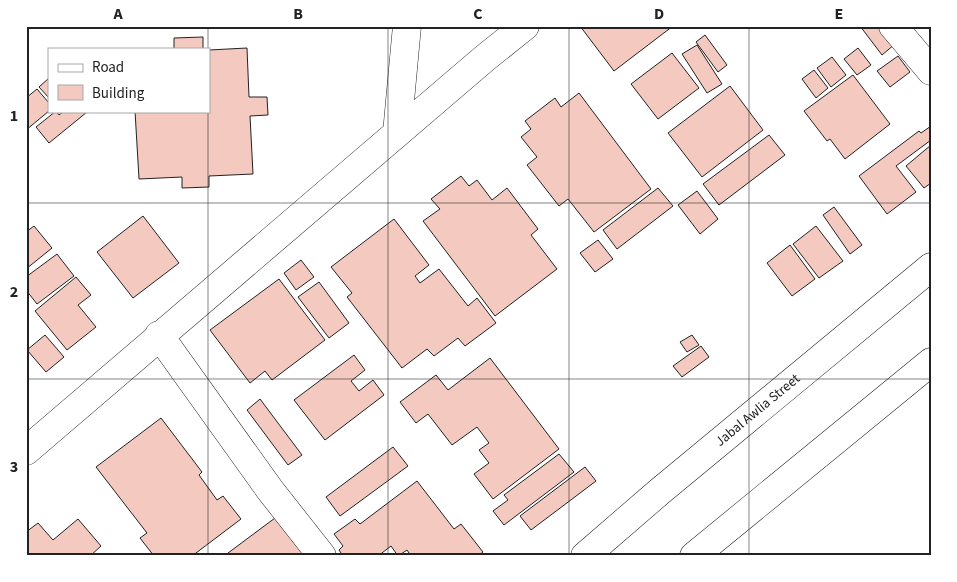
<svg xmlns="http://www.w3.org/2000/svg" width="957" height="582" viewBox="0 0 957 582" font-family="'Source Sans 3',sans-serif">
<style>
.building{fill:#f3c9c0;stroke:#222}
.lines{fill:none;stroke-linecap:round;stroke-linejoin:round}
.minor-casing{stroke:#222;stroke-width:29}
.primary-casing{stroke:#222;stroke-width:29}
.minor{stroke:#fff;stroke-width:28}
.primary{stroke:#fff;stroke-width:28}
.grid{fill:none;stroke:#222;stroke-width:1;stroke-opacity:0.55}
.labels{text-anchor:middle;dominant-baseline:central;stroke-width:4;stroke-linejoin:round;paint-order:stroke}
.street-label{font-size:14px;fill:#222;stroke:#fff}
.neatline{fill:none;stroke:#222;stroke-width:2}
.grid-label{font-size:16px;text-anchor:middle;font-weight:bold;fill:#222}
</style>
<rect width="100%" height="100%" fill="#fff"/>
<!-- building -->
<path class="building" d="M 580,26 L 673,26 L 614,71 Z
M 860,26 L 881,26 L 895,44 L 882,55 Z
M 705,35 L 727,65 L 718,72 L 696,42 Z
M 203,37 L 203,49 L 174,49 L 174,38 Z
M 697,45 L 722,84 L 707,93 L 682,54 Z
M 247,48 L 249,97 L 267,97 L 268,115 L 250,116 L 253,174 L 209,176 L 209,187 L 182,188 L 182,177 L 139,179 L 135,111 L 209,111 L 209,50 Z
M 858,48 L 871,65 L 857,75 L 844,59 Z
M 672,53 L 699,88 L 658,119 L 631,84 Z
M 898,56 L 910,72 L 890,87 L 877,71 Z
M 832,57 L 846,75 L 831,87 L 817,68 Z
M 814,70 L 828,88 L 816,98 L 802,79 Z
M 853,75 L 890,124 L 845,159 L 830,139 L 827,141 L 804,111 Z
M 49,78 L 49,98 L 39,87 Z
M 730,86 L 763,130 L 702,177 L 668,133 Z
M 37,89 L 49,103 L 49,111 L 26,130 L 26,98 Z
M 579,93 L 651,189 L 594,232 L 568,199 L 559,206 L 527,165 L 537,157 L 521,137 L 531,129 L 525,121 L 555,98 L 561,107 Z
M 56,111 L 59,115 L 64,111 L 87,112 L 49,143 L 36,127 Z
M 931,126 L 931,140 L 896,166 L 916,192 L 887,214 L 859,176 L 919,131 L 921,133 Z
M 769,135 L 785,155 L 719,205 L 703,184 Z
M 931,145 L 931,183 L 924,188 L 906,166 Z
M 461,176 L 469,186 L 477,180 L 492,200 L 507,188 L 538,229 L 531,235 L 557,269 L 495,316 L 423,221 L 440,209 L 431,199 Z
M 658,188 L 673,206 L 617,249 L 603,230 Z
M 697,191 L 718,219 L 700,234 L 678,205 Z
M 834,207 L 862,245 L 850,254 L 823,215 Z
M 143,216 L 179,263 L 133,298 L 97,252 Z
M 394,219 L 429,265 L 415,276 L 420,283 L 439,269 L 468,306 L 477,298 L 496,323 L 465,346 L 458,338 L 434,356 L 427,349 L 402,368 L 347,297 L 352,293 L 331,267 Z
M 34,226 L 52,248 L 26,269 L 26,232 Z
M 816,226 L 843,261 L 819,278 L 793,244 Z
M 598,240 L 613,259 L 595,272 L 580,253 Z
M 790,245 L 815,279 L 792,296 L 767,263 Z
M 57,254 L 74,276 L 37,304 L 26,290 L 26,277 Z
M 301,260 L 314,277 L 296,290 L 284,273 Z
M 76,277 L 91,295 L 78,305 L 96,327 L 67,350 L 35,311 Z
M 279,279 L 325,340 L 272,380 L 265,371 L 250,383 L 210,330 Z
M 319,282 L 349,323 L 329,338 L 298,297 Z
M 45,335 L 64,357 L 46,372 L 27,350 Z
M 692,335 L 699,345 L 687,352 L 680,342 Z
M 701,346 L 709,357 L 682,377 L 673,366 Z
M 354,355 L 365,370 L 351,381 L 359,391 L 373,380 L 384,395 L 325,440 L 294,400 Z
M 490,358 L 559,449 L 493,499 L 474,474 L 489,463 L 479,450 L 489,443 L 477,427 L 452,445 L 428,414 L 416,423 L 400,402 L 436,375 L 448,390 Z
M 260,399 L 302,455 L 288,465 L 247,410 Z
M 161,418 L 202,472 L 199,475 L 217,500 L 223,496 L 241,519 L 192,556 L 154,556 L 140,538 L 147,533 L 96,467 Z
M 393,447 L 408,466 L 340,516 L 326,497 Z
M 559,454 L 574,472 L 504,525 L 493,511 L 508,500 L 504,495 Z
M 585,467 L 596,481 L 531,530 L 520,516 Z
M 417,481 L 454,529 L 461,524 L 483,552 L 478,556 L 411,556 L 407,550 L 398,556 L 391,546 L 378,556 L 343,556 L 339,550 L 343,546 L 334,534 L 355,519 L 360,524 Z
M 275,518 L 305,556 L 224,556 Z
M 78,519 L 101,546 L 90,556 L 26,556 L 26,532 L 38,523 L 53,540 Z"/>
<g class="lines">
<!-- minor casing -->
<g class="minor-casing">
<path id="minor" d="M 893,26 L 931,71
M 397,133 L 407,26
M 159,335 L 270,490 L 322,556
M 26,451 L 485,58 L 525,26"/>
</g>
<!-- primary casing -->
<g class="primary-casing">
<g id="primary">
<path id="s1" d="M 585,556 L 659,492 L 931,267"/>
<path d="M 694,556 L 931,362"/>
</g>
</g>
<!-- minor -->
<use href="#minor" class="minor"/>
<!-- primary -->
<use href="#primary" class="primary"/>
</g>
<!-- grid -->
<path class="grid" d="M 208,26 L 208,49M 388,26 L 388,556M 569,26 L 569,556M 749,26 L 749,556M 208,111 L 208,556M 26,203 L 931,203M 26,379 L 931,379"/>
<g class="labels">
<!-- street labels -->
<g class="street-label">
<text stroke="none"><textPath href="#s1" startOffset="226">Jabal Awlia Street</textPath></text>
</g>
</g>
<!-- border -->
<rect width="957" height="582" fill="none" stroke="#ffffff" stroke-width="55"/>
<!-- legend -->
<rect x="48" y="48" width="162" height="65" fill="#ffffff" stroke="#a7a7a7"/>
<rect x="58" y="64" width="25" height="8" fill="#ffffff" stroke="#a7a7a7"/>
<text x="92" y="72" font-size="15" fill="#222222">Road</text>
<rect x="58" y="85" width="25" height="15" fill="#f3c9c0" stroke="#a7a7a7"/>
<text x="92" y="98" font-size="15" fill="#222222">Building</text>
<rect x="28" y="28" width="902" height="526" class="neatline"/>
<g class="grid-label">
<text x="118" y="19">A</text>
<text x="298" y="19">B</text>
<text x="478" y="19">C</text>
<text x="659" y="19">D</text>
<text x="839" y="19">E</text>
<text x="14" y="121">1</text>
<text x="14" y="297">2</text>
<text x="14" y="472">3</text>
</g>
</svg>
